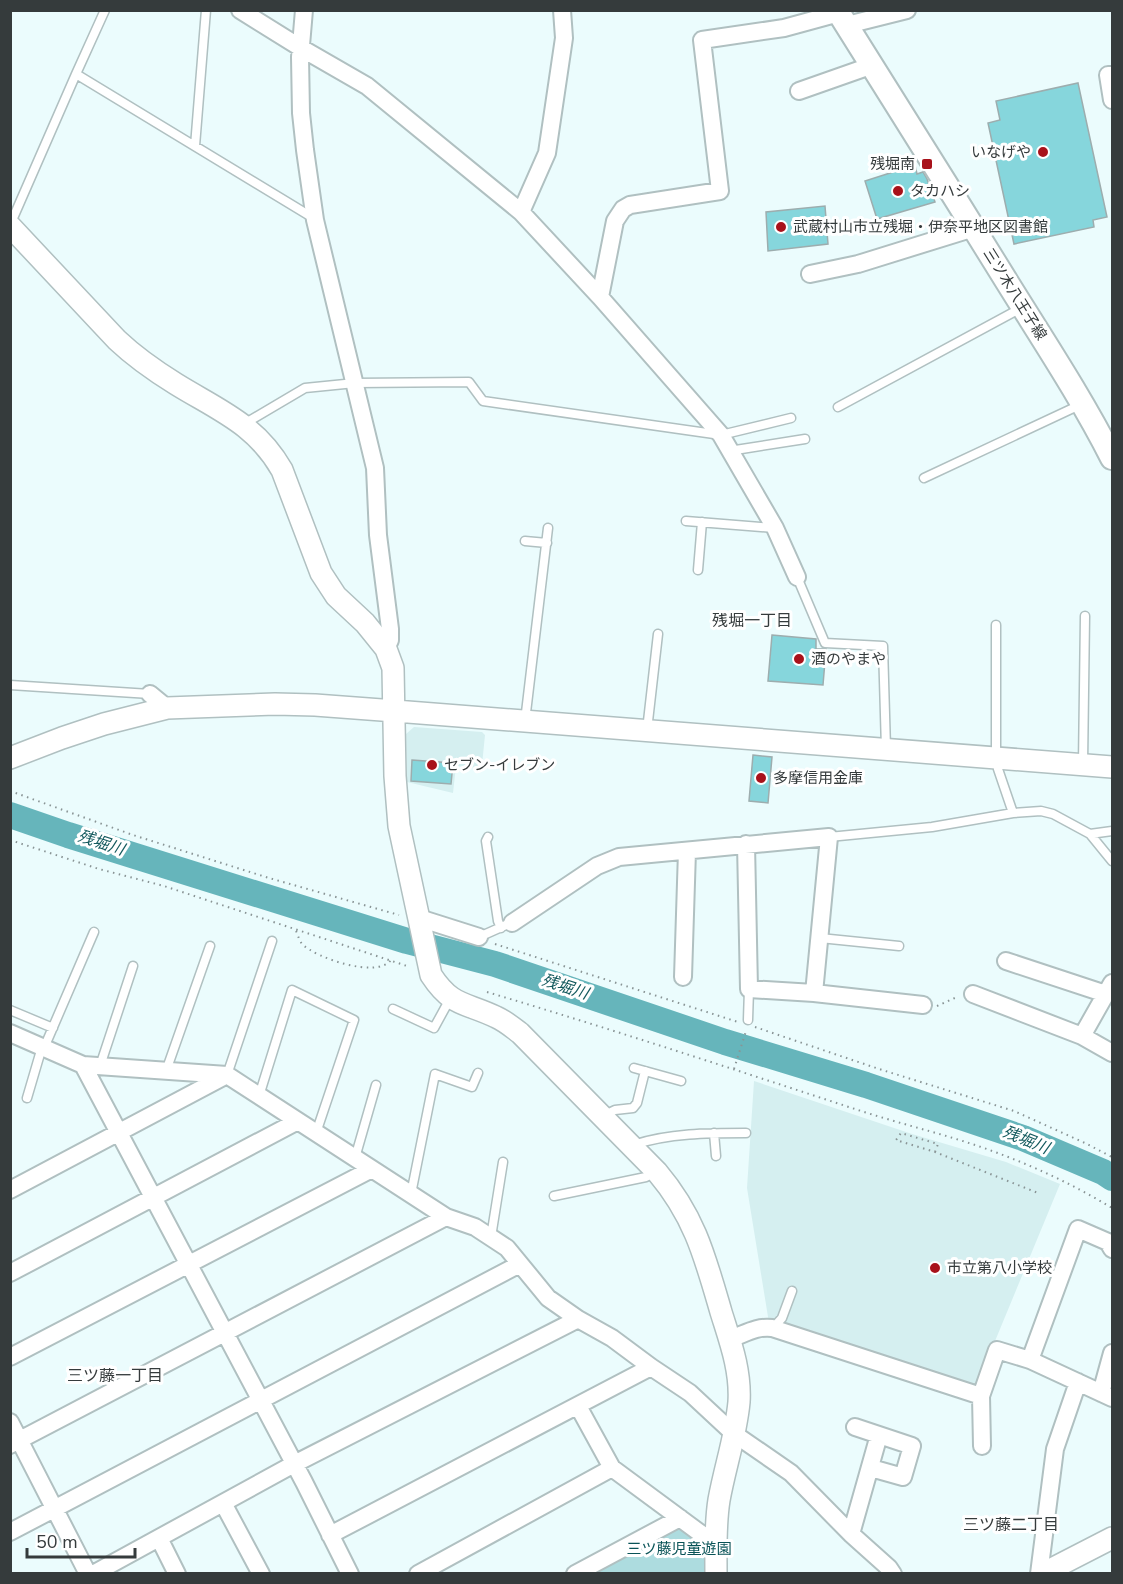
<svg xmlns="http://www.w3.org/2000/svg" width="1123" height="1584" viewBox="0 0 1123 1584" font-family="'Nunito Sans','Noto Sans JP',sans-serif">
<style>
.built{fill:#d5eff0}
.green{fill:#addcdf}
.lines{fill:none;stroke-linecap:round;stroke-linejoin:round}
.river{stroke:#66b5bb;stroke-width:26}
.building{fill:#86d6dc;stroke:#9dadae;stroke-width:1.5}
.service-casing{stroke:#b0c0c1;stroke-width:11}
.minor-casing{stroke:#b0c0c1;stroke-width:20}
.tertiary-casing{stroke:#b0c0c1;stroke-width:24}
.secondary-casing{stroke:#b0c0c1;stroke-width:26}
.path{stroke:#899495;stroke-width:2;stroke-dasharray:1.5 4.5;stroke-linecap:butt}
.service{stroke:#fff;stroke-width:8}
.minor{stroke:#fff;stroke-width:16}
.tertiary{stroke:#fff;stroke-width:21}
.secondary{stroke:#fff;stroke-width:22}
.poi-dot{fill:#a8121b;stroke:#fff;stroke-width:2}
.labels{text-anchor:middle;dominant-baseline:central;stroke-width:6;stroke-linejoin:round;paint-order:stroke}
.poi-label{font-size:15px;fill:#353b3c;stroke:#fff;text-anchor:start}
.street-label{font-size:15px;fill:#353b3c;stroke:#fff}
.park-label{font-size:15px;fill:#095357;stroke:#fff}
.neighbourhood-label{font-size:16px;fill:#353b3c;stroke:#fff}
.water-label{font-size:16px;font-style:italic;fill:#155a5e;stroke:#fff}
</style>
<rect width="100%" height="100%" fill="#ebfcfd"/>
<!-- built -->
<path class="built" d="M 414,727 L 482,732 L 485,735 L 482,765 L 479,768 L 456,766 L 453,793 L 407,782 L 406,734 Z
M 754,1081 L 912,1134 L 1006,1162 L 1060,1184 L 976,1387 L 769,1323 L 747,1188 Z"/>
<!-- green -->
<path class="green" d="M 676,1523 L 705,1539 L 707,1573 L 581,1574 Z"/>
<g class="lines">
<!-- river -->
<path class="river" d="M 10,815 L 68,835 L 407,941 L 495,964 L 725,1042 L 866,1085 L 1023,1138 L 1103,1172 L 1112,1178"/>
</g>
<!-- building -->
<path class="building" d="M 1078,83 L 1107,217 L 1093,220 L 1094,227 L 1014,244 L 988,123 L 1000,120 L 996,101 Z
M 915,165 L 917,174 L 923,172 L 927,179 L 935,202 L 877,219 L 865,181 Z
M 825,206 L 828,244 L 768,251 L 766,212 Z
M 772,635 L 816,639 L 816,649 L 826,649 L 823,685 L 768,681 Z
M 753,755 L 772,757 L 768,803 L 749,801 Z
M 412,760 L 453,763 L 451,784 L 411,781 Z"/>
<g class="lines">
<!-- service casing -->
<g class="service-casing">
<path id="service" d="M 76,74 L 315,219
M 195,146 L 206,10
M 10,225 L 76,74 L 105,10
M 838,407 L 1023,307
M 244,424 L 305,388 L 355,383 L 469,382 L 483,401 L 721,435 L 791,418
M 729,451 L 805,439
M 924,478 L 1082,404
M 686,521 L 774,528
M 525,541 L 547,543
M 698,570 L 702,522
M 797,577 L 825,643 L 883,646 L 886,749
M 996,625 L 996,758 L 998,769 L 1013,813
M 10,685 L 150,694
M 525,721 L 548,528
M 647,730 L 658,634
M 1083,764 L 1085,616
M 1090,834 L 1112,831
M 488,837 L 486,841 L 498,921 L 501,928
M 829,837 L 932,827 L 1013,813 L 1041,811 L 1053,814 L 1090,834 L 1112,861
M 479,937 L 506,925
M 820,938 L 899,946
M 393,1009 L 434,1028 L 451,997
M 10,1010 L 53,1028
M 748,1020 L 749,989
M 44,1048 L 94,932
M 100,1066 L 133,966
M 634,1068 L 681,1081
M 166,1071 L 210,946
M 227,1075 L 272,941
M 259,1096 L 292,990 L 354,1020 L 316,1133
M 27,1098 L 42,1047
M 603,1116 L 615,1110 L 633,1108 L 637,1103 L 645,1071
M 714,1133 L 716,1156
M 633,1145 C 669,1133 709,1133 746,1133
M 355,1158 L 376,1085
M 411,1194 L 435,1074 L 472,1087 L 478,1073
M 554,1196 L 646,1177 L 656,1172
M 491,1237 L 503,1162
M 773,1328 L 782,1318 L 792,1291"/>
</g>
<!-- minor casing -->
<g class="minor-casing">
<path id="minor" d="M 240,10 L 301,48 L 367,86 L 521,212 L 600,297 L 721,435 L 775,528 L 797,577
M 304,10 L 300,57 L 301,113 L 305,150 L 315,220 L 375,468 L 378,535 L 390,629 L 390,640 L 386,649
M 847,25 L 907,10
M 1112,75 L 1108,75 L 1112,100
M 799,91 L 873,65
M 521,212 L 547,153 L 564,38 L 562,10
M 810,274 L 858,264 L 974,228
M 600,297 L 615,221 L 623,209 L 630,205 L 720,191 L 702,40 L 784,28 L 839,13
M 150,694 L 167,708
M 746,844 L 749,989 L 814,993 L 923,1005
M 419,918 L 479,937
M 512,923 L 597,866 L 619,857 L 829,837 L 814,993
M 1006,961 L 1106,994
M 683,977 L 687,851
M 1112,983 L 1082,1036 L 1112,1053
M 973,994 L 1082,1036
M 10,1033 L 83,1065 L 227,1075 L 446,1217 L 475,1227 L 507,1248 L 548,1298 L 578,1319 L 612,1338 L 651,1367 L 690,1393 L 733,1433 L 791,1473 L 851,1534 L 889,1568 L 893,1574
M 83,1065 L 304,1482 L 350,1574
M 10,1190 L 227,1075
M 10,1273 L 298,1121
M 730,1339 C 745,1334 756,1326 772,1328 L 981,1396
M 10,1357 L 372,1169
M 1030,1360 L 1078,1229 L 1108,1242 L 1112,1249
M 1101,1393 L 1112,1353
M 578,1406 L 612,1468 L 700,1533 L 715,1543
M 10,1422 L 88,1574
M 10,1445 L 446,1217
M 982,1446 L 981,1396 L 997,1350 L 1030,1360 L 1112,1398
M 871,1468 L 903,1477 L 912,1446 L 879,1435
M 223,1503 L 261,1574
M 10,1532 L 520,1264
M 851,1534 L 879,1435 L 855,1427
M 330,1535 L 651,1367
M 159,1538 L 177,1574
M 93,1574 L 294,1464 L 578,1319
M 418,1574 L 612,1468
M 575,1574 L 680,1518
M 1039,1574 L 1055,1449 L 1078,1382"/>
</g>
<!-- tertiary casing -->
<g class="tertiary-casing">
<path id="tertiary" d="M 10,226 L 117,340 C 135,357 155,371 176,384 C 218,410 256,424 282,470 L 321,573 L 336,596 L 365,623 L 386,649 L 393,668 L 395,776 L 399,826 L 431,975 C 452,1007 465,1002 496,1017 C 505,1021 512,1027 520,1033 L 657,1172 C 695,1217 705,1257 721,1312 C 730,1341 741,1370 739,1402 C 736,1435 725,1467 719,1500 C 715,1525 716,1549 716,1574
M 10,758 L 62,738 L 104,724 L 167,708 L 275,704 L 315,705 L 395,711 L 1112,767
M 1042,1574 L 1112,1538"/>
</g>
<!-- secondary casing -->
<g class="secondary-casing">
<path id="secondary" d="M 837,10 C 894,101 951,191 1007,282 C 1043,340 1081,397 1112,458"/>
</g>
<!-- path -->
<path class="path" d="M 10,791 L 133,835 L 269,878 L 399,915
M 10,840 L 99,869 L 164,886 L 410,967
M 296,931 C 298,935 299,940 302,944 C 316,958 377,979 391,960
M 495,944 L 738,1022
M 487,992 C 611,1029 733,1069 855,1109 C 897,1123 940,1133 981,1147 C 1027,1163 1071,1183 1112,1208
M 937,1006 L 957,997
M 755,1027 L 879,1069 L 1014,1111 L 1085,1143 L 1112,1157
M 734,1069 L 746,1031
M 935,1152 L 938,1144 L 901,1133 L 896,1140 L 935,1152 L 1038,1193"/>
<!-- service -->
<use href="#service" class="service"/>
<!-- minor -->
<use href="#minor" class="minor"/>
<!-- tertiary -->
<use href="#tertiary" class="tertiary"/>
<!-- secondary -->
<use href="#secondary" class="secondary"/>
</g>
<!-- markers -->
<g class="poi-dot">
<circle cx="1043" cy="152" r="6"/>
<rect x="921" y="158" width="12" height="12" rx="3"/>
<circle cx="898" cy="191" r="6"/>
<circle cx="781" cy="227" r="6"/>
<circle cx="799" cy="659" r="6"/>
<circle cx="432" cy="765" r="6"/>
<circle cx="761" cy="778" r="6"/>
<circle cx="935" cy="1268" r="6"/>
</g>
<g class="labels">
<!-- poi labels -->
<g class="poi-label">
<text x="1031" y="152" text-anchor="end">いなげや</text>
<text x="915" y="164" text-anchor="end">残堀南</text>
<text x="910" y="191">タカハシ</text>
<text x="793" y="227">武蔵村山市立残堀・伊奈平地区図書館</text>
<text x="811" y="659">酒のやまや</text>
<text x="444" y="765">セブン-イレブン</text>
<text x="773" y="778">多摩信用金庫</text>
<text x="947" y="1268">市立第八小学校</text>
</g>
<!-- street labels -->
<g class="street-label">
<text transform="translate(1015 294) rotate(58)">三ツ木八王子線</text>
</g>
<!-- park labels -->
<g class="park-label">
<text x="679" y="1549">三ツ藤児童遊園</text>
</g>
<!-- neighbourhood labels -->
<g class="neighbourhood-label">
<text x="752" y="621">残堀一丁目</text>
<text x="115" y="1376">三ツ藤一丁目</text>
<text x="1011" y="1525">三ツ藤二丁目</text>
</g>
<!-- water labels -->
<g class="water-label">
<text transform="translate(101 843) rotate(18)">残堀川</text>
<text transform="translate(565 987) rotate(18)">残堀川</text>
<text transform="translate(1026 1140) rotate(22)">残堀川</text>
</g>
</g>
<!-- border -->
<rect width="1123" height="1584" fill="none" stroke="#353b3c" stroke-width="24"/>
<!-- scale -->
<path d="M27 1548v9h108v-9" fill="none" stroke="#353b3c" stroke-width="3"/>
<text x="36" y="1548" font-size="18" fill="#353b3c" stroke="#ffffff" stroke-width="4.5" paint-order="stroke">50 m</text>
</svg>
